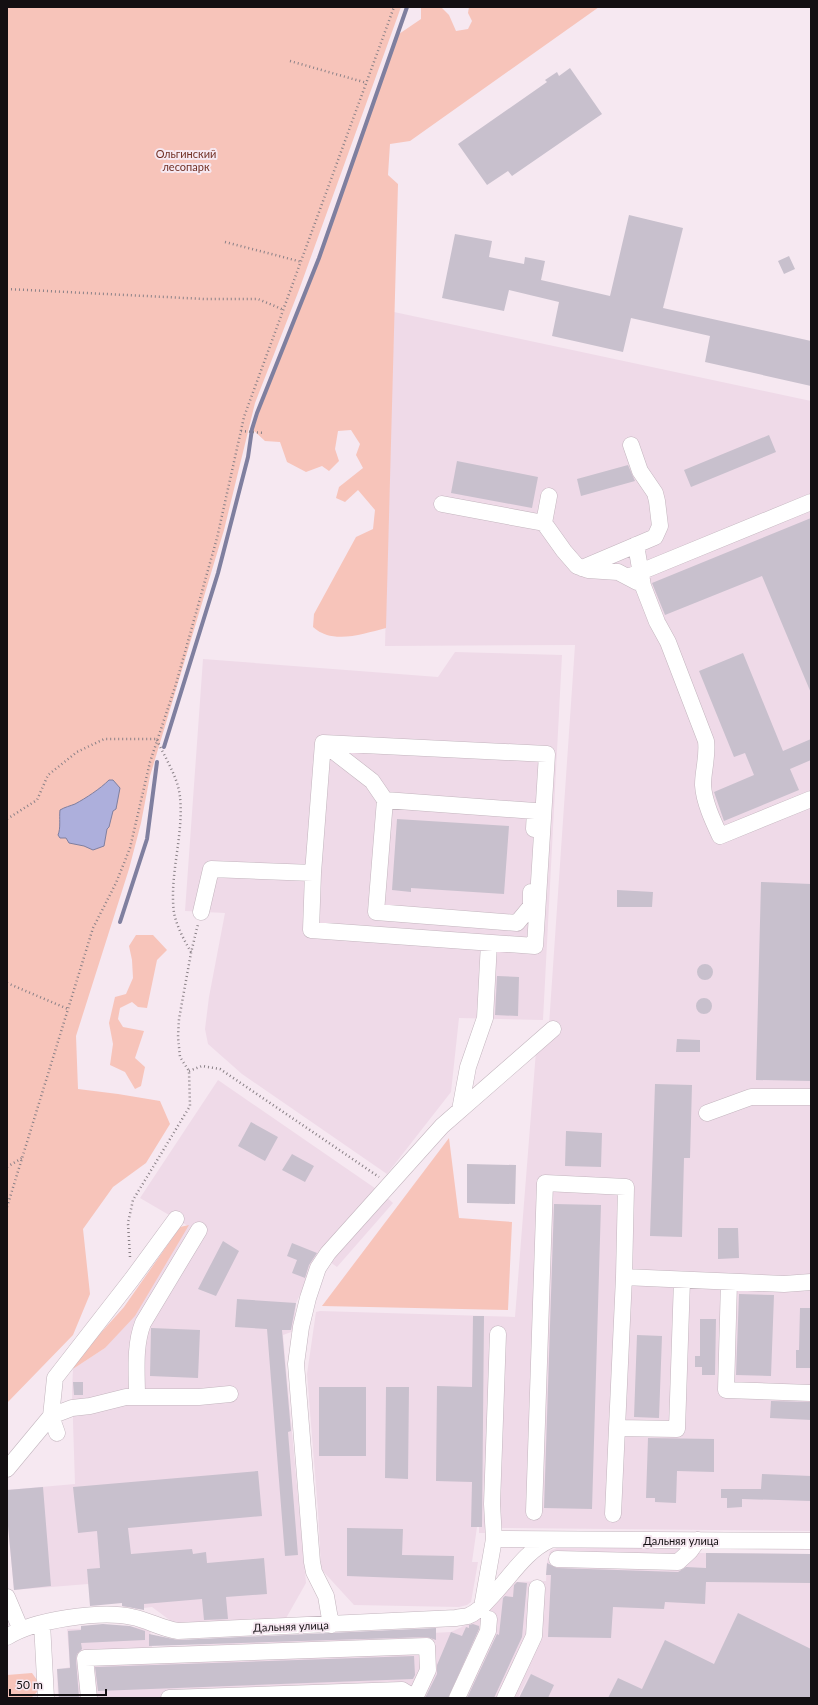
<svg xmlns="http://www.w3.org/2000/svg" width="818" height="1705" viewBox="0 0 818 1705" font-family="Lato,sans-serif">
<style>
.built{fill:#efdae8}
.green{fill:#f7c4ba}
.water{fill:#adafdc;stroke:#7f7f9f}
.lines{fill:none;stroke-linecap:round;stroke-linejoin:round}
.stream{stroke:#7f7f9f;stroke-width:4}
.building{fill:#c8c0cd}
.minor-casing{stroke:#c3b5be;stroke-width:17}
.path{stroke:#8a8187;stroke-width:2.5;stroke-dasharray:1 3;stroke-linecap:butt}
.minor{stroke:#fff;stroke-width:16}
.labels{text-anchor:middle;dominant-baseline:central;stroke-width:4;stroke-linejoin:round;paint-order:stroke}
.park-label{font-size:11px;fill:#702f24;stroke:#f6e8f1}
.street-label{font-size:11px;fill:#130f12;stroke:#f6e8f1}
</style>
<rect width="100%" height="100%" fill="#f6e8f1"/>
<!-- built -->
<path class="built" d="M 394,312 L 811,401 L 811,1531 L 500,1528 L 490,1533 L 479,1533 L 479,1527 L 477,1527 L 472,1562 L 478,1562 L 471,1602 L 467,1605 L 459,1607 L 354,1605 L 321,1569 L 318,1511 L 307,1374 L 316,1312 L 320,1311 L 515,1317 L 536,1051 L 549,1025 L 575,645 L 385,646 Z
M 455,652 L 562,655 L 543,1020 L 459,1018 L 451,1092 L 387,1174 L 242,1074 L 208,1044 L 205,1029 L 209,997 L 225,913 L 185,911 L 203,659 L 438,677 Z
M 218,1080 L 382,1193 L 393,1203 L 337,1267 L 319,1254 L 296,1303 L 294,1331 L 283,1335 L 306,1583 L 285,1620 L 175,1624 L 152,1607 L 135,1609 L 135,1606 L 123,1607 L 122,1603 L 88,1584 L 14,1590 L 7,1515 L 7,1490 L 75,1484 L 72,1391 L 73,1369 L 105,1348 L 188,1226 L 140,1198 Z
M 604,1546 L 609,1548 L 684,1548 L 695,1553 L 811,1554 L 811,1698 L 519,1698 L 534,1665 L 518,1698 L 58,1698 L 57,1670 L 70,1667 L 67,1629 L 150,1627 L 152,1647 L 451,1632 L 468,1624 L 514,1582 L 546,1581 L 547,1563 L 550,1551 L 559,1547 Z"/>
<!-- green -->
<path class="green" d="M 7,7 L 401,7 L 299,290 L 255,403 L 224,530 L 150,776 L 141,823 L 129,869 L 76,1036 L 78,1089 L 118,1094 L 160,1101 L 170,1124 L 146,1163 L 113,1187 L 83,1229 L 90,1294 L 73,1335 L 7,1403 Z
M 421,7 L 441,7 L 449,15 L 456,31 L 468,29 L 472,21 L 468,13 L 469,7 L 599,7 L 410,141 L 390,144 L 388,175 L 398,184 L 386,628 C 362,634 333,645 313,627 L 314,614 L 356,537 L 373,529 L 375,510 L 358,490 L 345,502 L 336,498 L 339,487 L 363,468 L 356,455 L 360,444 L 351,430 L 338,431 L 335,449 L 339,461 L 329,471 L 322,466 L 306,472 L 287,462 L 280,442 L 265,441 L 252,429 L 257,413 L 319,258 L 399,34 L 421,19 Z
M 136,935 L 153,935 L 167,950 L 157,960 L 147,1008 L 138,1007 L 132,1002 L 120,1008 L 118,1019 L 123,1027 L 144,1031 L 135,1058 L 145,1067 L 141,1086 L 135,1089 L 125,1072 L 110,1065 L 113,1044 L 109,1023 L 115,997 L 126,994 L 133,978 L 132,960 L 129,946 Z
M 449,1138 L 459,1218 L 512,1222 L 508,1310 L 322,1306 Z
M 189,1225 L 135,1316 L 105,1348 L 73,1369 L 80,1356 L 124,1307 L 180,1227 Z
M 32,1673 L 42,1687 L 31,1698 L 7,1698 L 7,1675 Z"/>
<!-- water -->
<path class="water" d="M 109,780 L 113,780 L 120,788 L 116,809 L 113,811 L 109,827 L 107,829 L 104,846 L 93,850 L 84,846 L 69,843 L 66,838 L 60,838 L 58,835 C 61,828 59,818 60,810 C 65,807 70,806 75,804 C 86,798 100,789 109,780 Z"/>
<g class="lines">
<!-- stream -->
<path class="stream" d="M 164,747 L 218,573 L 248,457 L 252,429 L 257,413 L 319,258 L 407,7
M 120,922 L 147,839 L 157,762"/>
</g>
<!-- building -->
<path class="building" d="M 570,68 L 602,114 L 512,176 L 508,171 L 487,185 L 458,144 L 547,82 L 545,80 L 557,72 L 559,76 Z
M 629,215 L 683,228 L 663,308 L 811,341 L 811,386 L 705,362 L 710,336 L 631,318 L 623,352 L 552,336 L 559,302 L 509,290 L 504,311 L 442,298 L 455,234 L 492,241 L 489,257 L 524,264 L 525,257 L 545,261 L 541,280 L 610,296 Z
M 789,256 L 795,269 L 784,274 L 778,261 Z
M 769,435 L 776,452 L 691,487 L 684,470 Z
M 457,461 L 538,477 L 532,508 L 451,493 Z
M 628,465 L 635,481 L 581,496 L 577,479 Z
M 811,518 L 811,693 L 762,576 L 665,615 L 652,583 Z
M 743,653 L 783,751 L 811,739 L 811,760 L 790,769 L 799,790 L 724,821 L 714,792 L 754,775 L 745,753 L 734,757 L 699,671 Z
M 397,819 L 509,826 L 504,894 L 411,888 L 411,892 L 392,890 Z
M 761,882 L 811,884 L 811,1081 L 756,1080 Z
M 617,890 L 653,892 L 652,907 L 617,907 Z
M697 972a8 8 0 1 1 16 0a8 8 0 1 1-16 0Z
M 497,976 L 519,977 L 518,1016 L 495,1015 Z
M696 1006a8 8 0 1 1 16 0a8 8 0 1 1-16 0Z
M 677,1039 L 700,1040 L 700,1052 L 676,1052 Z
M 655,1084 L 692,1085 L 690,1158 L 684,1158 L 682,1237 L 650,1236 Z
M 251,1122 L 278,1137 L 265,1161 L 238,1146 Z
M 566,1131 L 602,1133 L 601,1167 L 565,1166 Z
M 292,1154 L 314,1166 L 305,1182 L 282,1170 Z
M 467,1164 L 516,1165 L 515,1204 L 467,1203 Z
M 554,1204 L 601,1205 L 592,1509 L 544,1508 Z
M 718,1228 L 738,1228 L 739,1258 L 718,1259 Z
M 223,1241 L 239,1251 L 216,1296 L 198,1289 Z
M 292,1243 L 317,1253 L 309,1265 L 305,1278 L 292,1273 L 297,1260 L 287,1256 Z
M 739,1294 L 774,1295 L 771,1376 L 736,1375 Z
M 237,1299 L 296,1303 L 291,1330 L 282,1330 L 291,1431 L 288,1432 L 298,1555 L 285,1556 L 267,1329 L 235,1327 Z
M 800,1308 L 811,1308 L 811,1368 L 796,1368 L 796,1350 L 799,1350 Z
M 473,1316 L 484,1316 L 482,1527 L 471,1527 L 472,1482 L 436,1481 L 437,1386 L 472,1387 Z
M 700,1319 L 716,1319 L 715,1375 L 702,1375 L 702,1367 L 695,1367 L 695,1356 L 700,1356 Z
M 151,1328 L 200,1330 L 198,1378 L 150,1376 Z
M 637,1335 L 662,1336 L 659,1418 L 634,1417 Z
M 73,1382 L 83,1382 L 83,1395 L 74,1395 Z
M 319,1387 L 366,1387 L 366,1456 L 319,1456 Z
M 386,1387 L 409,1387 L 408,1479 L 385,1478 Z
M 771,1401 L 811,1402 L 811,1420 L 770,1418 Z
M 648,1438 L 714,1439 L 714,1472 L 677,1471 L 676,1503 L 655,1502 L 655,1498 L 646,1498 Z
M 258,1471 L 262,1516 L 128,1528 L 131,1554 L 192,1549 L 193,1554 L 206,1552 L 207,1563 L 264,1558 L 267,1594 L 226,1597 L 228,1619 L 204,1620 L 202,1599 L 144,1604 L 144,1610 L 122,1606 L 122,1603 L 90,1606 L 87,1569 L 100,1568 L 97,1531 L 78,1533 L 73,1487 Z
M 762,1474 L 811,1476 L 811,1501 L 742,1499 L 742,1507 L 727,1508 L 727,1498 L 721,1498 L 721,1489 L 761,1489 Z
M 43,1487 L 51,1586 L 14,1590 L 7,1515 L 7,1490 Z
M 347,1528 L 403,1529 L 402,1555 L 454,1556 L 453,1580 L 347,1576 Z
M 706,1553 L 811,1554 L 811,1583 L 706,1582 L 705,1604 L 665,1602 L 664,1609 L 613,1607 L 611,1638 L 548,1637 L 551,1575 L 546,1575 L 547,1563 L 557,1568 L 678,1572 L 686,1567 L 706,1568 Z
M 517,1582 L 527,1583 L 522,1637 L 494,1698 L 467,1698 L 497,1634 L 499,1635 L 503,1598 L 505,1596 L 513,1597 L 514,1585 Z
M 738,1613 L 811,1649 L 811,1698 L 608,1698 L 618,1678 L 642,1689 L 665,1640 L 714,1664 Z
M 103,1624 L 130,1626 L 145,1631 L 145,1640 L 81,1643 L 82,1649 L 77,1654 L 76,1659 L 79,1698 L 59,1698 L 57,1669 L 70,1668 L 68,1631 L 81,1630 L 81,1626 Z
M 473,1624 L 479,1626 L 479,1629 L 448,1698 L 425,1698 L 437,1674 L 437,1665 L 451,1632 L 462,1636 L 466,1627 L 469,1628 L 469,1625 Z
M 436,1628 L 436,1640 L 427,1637 L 149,1646 L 149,1634 L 178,1640 Z
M 414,1656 L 415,1675 L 413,1679 L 98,1691 L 95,1667 Z
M 531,1674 L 554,1685 L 548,1698 L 519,1698 Z"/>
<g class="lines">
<!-- minor casing -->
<g class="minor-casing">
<path id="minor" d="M 442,504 L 544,523 L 549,496
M 544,523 L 564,551 L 577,566 L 588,570 L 618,572 L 637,582
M 636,545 L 643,586 L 657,622 L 668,642 L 706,741 C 708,757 703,770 703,785 C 704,802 713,821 720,836 L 811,799
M 582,568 L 655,537 L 660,526 L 657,501 L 655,493 L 640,471 L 631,445
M 628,577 L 811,502
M 323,743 L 372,781 L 385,800 L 376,912 L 517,923 L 531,906 L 531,892
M 385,800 L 535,811 L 534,829
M 201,912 L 211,869 L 313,873 L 311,930 L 535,946 L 547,754 L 323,743 L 313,873
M 460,1110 L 468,1067 L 485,1018 L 489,943
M 707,1113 L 751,1097 L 811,1097
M 729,1282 L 726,1390 L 811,1393
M 137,1397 C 137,1373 134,1346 143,1323 L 199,1230
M 617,1428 L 677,1429 L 682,1280
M 57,1433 L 51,1416 L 55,1378 L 132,1279 L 176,1219
M 7,1469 L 51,1416 L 72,1408 L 90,1406 L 126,1397 L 199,1397 L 230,1394
M 534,1512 L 545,1183 L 626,1187 L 624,1277
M 613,1514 L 624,1277 L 784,1284 L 811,1282
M 494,1539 L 811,1541
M 557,1559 L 678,1562 L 690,1551 L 698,1540
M 7,1597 L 21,1630
M 482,1607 L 494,1539 L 492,1504 L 498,1334
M 42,1623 L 46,1698
M 331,1625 L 326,1596 L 314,1572 L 312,1562 L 296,1364 L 301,1327 L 308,1298 L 318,1268 L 328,1253 L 442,1126 L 553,1029
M 7,1637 C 33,1620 101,1610 132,1617 C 148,1620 162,1629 178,1631 L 456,1618 C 460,1617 464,1617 468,1616 C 476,1613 484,1605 490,1598 C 509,1579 525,1551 550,1540
M 89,1698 L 85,1658 L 427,1646 L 428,1670 L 415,1698
M 169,1698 L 402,1690 L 415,1698
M 457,1698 L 488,1631 L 489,1619
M 505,1698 L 534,1636 L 537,1588"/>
</g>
<!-- path -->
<path class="path" d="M 290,61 L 367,83
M 225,242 L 302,262
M 7,289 L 205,299 L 258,299 L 284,310
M 241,431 L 264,433
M 157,740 C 165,758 178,777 180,797 C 184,835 169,875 174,913 C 177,927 184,940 191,952
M 7,819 L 37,800 L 48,775 L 77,752 L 104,739 L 157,739
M 7,983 L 68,1009
M 189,1071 L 202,1066 L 220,1069 L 379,1177
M 7,1167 L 22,1158
M 7,1207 L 93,928 L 116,883 L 130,848 L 150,762 L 176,684 L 217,538 L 244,417 L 394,7
M 130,1257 L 128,1223 L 133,1200 L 190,1106 L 189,1071 L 180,1057 L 178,1037 L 179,1019 L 191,953 L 198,924"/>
<!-- minor -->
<use href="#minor" class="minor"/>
</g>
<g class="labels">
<!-- park labels -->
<g class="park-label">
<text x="186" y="153">Ольгинский<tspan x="186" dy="13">лесопарк</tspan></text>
</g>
<!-- street labels -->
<g class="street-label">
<text x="681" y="1540">Дальняя улица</text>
<text transform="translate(291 1626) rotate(-2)">Дальняя улица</text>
</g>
</g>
<!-- border -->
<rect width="818" height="1705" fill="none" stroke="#130f12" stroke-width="16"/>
<!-- scale -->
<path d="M10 1689v6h96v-6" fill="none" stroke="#130f12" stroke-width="2"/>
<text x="16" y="1689" font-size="12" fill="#130f12" stroke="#f6e8f1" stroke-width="3" paint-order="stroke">50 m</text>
</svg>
